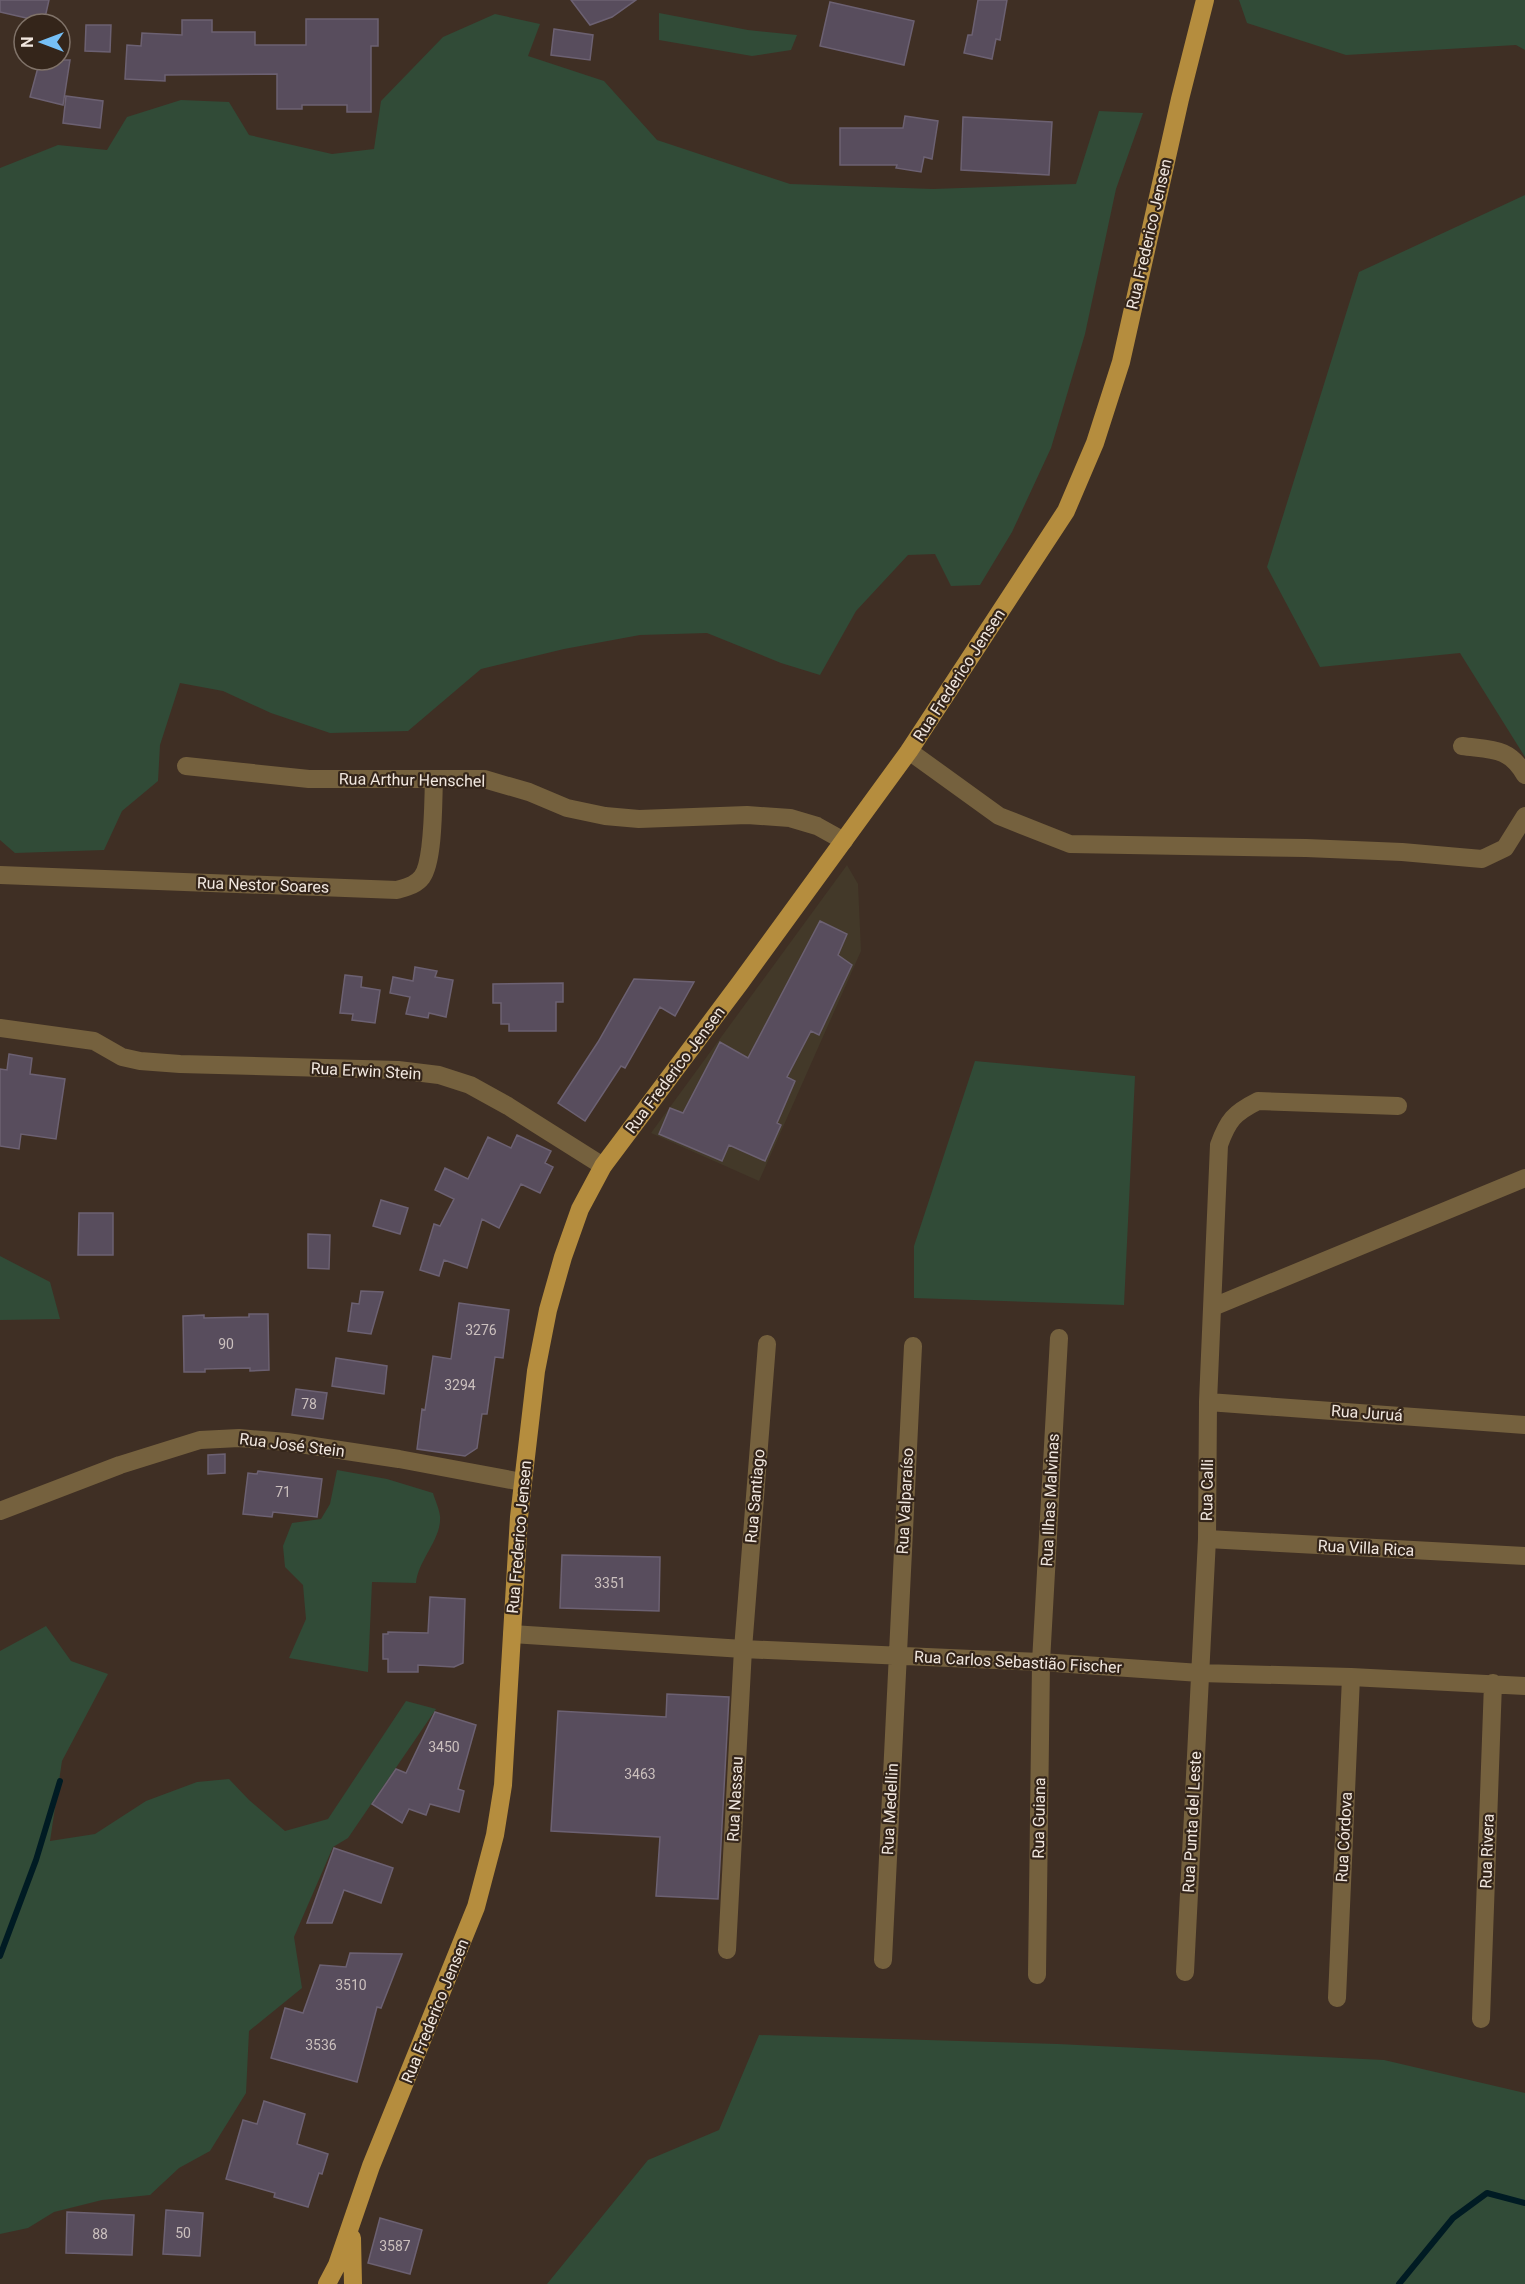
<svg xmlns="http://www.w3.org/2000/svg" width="1525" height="2284" viewBox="0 0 1525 2284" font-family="Roboto,sans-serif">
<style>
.education{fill:#433929}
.green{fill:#314b37}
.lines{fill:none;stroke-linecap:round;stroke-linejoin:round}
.stream{stroke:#001b23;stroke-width:6}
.building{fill:#584d5d;stroke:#6c6172;stroke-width:1.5}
.minor{stroke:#75613e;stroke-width:18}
.major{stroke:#b58d3e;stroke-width:18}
.labels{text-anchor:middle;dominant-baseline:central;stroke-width:4.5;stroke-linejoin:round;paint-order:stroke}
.number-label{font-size:14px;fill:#cbc0be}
.street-label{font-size:16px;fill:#f1e7df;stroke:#34251a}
</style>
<rect width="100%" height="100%" fill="#3f2f24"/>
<!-- education -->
<path class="education" d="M 847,865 L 858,884 L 861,951 L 759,1181 L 651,1133 Z"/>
<!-- green -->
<path class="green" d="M 1239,0 L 1525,0 L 1525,50 L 1516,45 L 1346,55 L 1247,23 Z
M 659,13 L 748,30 L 797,35 L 791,50 L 752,56 L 659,40 Z
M 495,14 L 540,24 L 528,56 L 604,81 L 657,140 L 790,184 L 933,189 L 1076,184 L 1099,111 L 1143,113 L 1116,189 L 1085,334 L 1051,448 L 1012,532 L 980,585 L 951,586 L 935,554 L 908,555 L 856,611 L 820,675 L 781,663 L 707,633 L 640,635 L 564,649 L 481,669 L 408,731 L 330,733 L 271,713 L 223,691 L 180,683 L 160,745 L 158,781 L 122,811 L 104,850 L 15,853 L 0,840 L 0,168 L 58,145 L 107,150 L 127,117 L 181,100 L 229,102 L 249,135 L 332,154 L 374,149 L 381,101 L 443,37 Z
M 1525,195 L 1525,757 L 1460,653 L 1320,667 L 1267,567 L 1359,272 Z
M 975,1061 L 1135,1076 L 1124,1305 L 914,1298 L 914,1246 Z
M 0,1256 L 50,1282 L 60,1319 L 0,1320 Z
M 337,1470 L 387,1479 L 433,1493 C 435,1500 439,1508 440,1516 C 442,1539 418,1560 416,1583 L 372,1582 L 368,1672 L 289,1658 L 306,1619 L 303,1585 L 285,1567 L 283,1546 L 292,1523 L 321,1519 L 330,1504 Z
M 46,1626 L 71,1661 L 108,1674 L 62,1761 L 50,1841 L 95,1834 L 146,1801 L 197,1782 L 229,1779 L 249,1800 L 285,1831 L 328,1819 L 406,1701 L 436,1709 L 348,1838 L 333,1847 L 294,1937 L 302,1988 L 249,2031 L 246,2093 L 210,2151 L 179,2168 L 150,2195 L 102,2200 L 54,2212 L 28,2228 L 0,2234 L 0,1651 Z
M 759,2035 L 1058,2044 L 1384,2060 L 1525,2093 L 1525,2284 L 547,2284 L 648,2160 L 719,2130 Z"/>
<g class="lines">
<!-- stream -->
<path class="stream" d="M 0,1956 L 36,1860 L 60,1781
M 1399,2284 L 1453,2218 L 1487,2193 L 1525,2203"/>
</g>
<!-- building -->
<path class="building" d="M 0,0 L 49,0 L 44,22 L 0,12 Z
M 571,0 L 636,0 L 612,17 L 590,25 Z
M 978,0 L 1007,0 L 1000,40 L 996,39 L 992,59 L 964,53 L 968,35 L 972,35 Z
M 830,2 L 914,21 L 904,65 L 820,46 Z
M 306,19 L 378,19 L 378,46 L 371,46 L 371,112 L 347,112 L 347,105 L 302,105 L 302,109 L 277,109 L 277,74 L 165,75 L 165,81 L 125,79 L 127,45 L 141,46 L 142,33 L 182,35 L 182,20 L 212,20 L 212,32 L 255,32 L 255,45 L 306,45 Z
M 86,25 L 111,25 L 110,52 L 85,51 Z
M 554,29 L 593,35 L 590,60 L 551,55 Z
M 40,60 L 70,60 L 63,105 L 30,97 Z
M 66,96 L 103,101 L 100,128 L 63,123 Z
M 905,116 L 938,121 L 932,159 L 924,157 L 921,172 L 896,168 L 897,165 L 840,165 L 840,128 L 903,128 Z
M 963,117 L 1052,122 L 1049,175 L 961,170 Z
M 820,921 L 847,934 L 838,955 L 852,965 L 819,1035 L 811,1031 L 787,1077 L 795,1081 L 777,1123 L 781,1125 L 765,1161 L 729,1145 L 722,1161 L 659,1134 L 670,1108 L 683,1113 L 720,1042 L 748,1058 Z
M 415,967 L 437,971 L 435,977 L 453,980 L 446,1017 L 429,1013 L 428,1018 L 406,1014 L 410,997 L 390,993 L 393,977 L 413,981 Z
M 345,975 L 362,977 L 361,987 L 380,990 L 375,1023 L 352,1020 L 353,1014 L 340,1013 Z
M 634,979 L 694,982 L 675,1016 L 660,1007 L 625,1068 L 621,1066 L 585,1121 L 558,1103 L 598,1042 Z
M 563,983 L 563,1002 L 556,1002 L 556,1031 L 509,1031 L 509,1024 L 501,1024 L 501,1003 L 493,1003 L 493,984 Z
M 9,1054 L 32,1058 L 30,1074 L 65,1079 L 56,1139 L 21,1134 L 19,1149 L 0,1146 L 0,1069 L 7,1070 Z
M 517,1135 L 551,1151 L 545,1163 L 553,1167 L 540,1193 L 521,1184 L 499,1228 L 482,1219 L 467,1268 L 444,1260 L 439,1276 L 420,1270 L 434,1224 L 440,1226 L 454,1199 L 435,1190 L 445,1168 L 468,1179 L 488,1137 L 511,1148 Z
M 381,1200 L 408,1208 L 400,1234 L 373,1226 Z
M 79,1213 L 113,1213 L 113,1255 L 78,1255 Z
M 308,1234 L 330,1235 L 329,1269 L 308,1268 Z
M 361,1291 L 383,1292 L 371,1334 L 348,1331 L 352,1303 L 359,1304 Z
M 459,1303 L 509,1310 L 503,1358 L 495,1357 L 487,1414 L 482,1414 L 477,1448 L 465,1456 L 417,1449 L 422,1409 L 425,1410 L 433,1356 L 451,1359 Z
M 249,1314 L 268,1314 L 269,1370 L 250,1371 L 250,1368 L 205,1369 L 205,1372 L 184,1372 L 183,1316 L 204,1315 L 204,1318 L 249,1317 Z
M 336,1358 L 387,1366 L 384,1394 L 332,1386 Z
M 296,1389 L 327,1393 L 323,1419 L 292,1415 Z
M 225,1454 L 225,1473 L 208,1474 L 208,1455 Z
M 258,1471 L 322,1479 L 317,1517 L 273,1512 L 272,1517 L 243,1514 L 248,1473 L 257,1474 Z
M 562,1555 L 660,1557 L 659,1611 L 560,1608 Z
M 430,1597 L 465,1599 L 463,1663 L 454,1667 L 418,1665 L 418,1672 L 388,1672 L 388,1659 L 383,1659 L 383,1634 L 388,1634 L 388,1632 L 428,1633 Z
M 667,1694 L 729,1697 L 718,1899 L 656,1896 L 660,1837 L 551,1831 L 558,1711 L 666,1717 Z
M 435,1712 L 476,1725 L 458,1789 L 464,1791 L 459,1812 L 430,1804 L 426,1815 L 409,1809 L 402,1823 L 372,1804 L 396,1769 L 406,1773 Z
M 334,1848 L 393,1868 L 381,1903 L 344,1890 L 332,1923 L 307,1923 Z
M 350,1953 L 402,1954 L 381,2008 L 377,2007 L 357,2082 L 271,2058 L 285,2008 L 303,2013 L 320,1965 L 346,1967 Z
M 264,2101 L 305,2114 L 297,2144 L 328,2154 L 322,2174 L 319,2173 L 308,2207 L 274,2197 L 275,2193 L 226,2179 L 243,2120 L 257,2124 Z
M 166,2210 L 203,2213 L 200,2256 L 163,2254 Z
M 67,2212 L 134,2215 L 132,2255 L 66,2253 Z
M 380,2218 L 422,2230 L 410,2274 L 368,2263 Z"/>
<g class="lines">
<!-- minor -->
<path class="minor" d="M 1462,746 C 1492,750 1509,747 1525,775
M 909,751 L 999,816 L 1070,844 L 1306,848 L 1402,852 L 1482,859 L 1505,848 L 1525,816
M 186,766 L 309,779 L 484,779 L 529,792 L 567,808 L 605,816 L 639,819 L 747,815 L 790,818 L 817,826 L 844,841
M 0,875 L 397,890 C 407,887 416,885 422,877 C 434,861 433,801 434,779
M 0,1028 L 94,1041 L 122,1057 L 140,1061 L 180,1064 L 398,1070 L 439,1075 L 470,1085 L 508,1106 L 603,1166
M 1213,1307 L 1525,1178
M 1208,1402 L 1525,1425
M 0,1511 L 120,1465 L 200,1440 L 239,1438 L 287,1442 L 399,1459 L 522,1482
M 1207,1539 L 1525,1556
M 512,1634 L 743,1649 L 1041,1662 L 1200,1673 L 1351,1677 L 1525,1686
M 727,1950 L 743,1649 L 767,1344
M 883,1960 L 913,1346
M 1185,1972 L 1207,1539 L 1208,1402 L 1219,1145 C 1228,1120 1234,1113 1258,1101 L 1398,1106
M 1037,1975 L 1041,1662 L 1059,1338
M 1337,1998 L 1351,1677
M 1481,2019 L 1493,1683"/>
<!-- major -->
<path class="major" d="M 352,2238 L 353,2284
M 327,2284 L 337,2265 L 371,2166 L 476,1907 L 495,1835 L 503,1785 L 519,1517 L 536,1371 L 548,1310 L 563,1257 L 580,1209 L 603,1166 L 740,983 L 909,751 L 1066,511 L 1095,443 L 1121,362 L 1180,99 L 1205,0"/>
</g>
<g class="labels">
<!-- number labels -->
<g class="number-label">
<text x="481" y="1330">3276</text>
<text x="226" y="1344">90</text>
<text x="460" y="1385">3294</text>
<text x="309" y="1404">78</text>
<text x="283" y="1492">71</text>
<text x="610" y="1583">3351</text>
<text x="444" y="1747">3450</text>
<text x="640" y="1774">3463</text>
<text x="351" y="1985">3510</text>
<text x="321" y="2045">3536</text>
<text x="183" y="2233">50</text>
<text x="100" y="2234">88</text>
<text x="395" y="2246">3587</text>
</g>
<!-- street labels -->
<g class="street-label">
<text transform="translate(1149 234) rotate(-77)">Rua Frederico Jensen</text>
<text transform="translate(959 675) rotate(-57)">Rua Frederico Jensen</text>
<text transform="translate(412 780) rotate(1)">Rua Arthur Henschel</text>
<text transform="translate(263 885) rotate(2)">Rua Nestor Soares</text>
<text transform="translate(675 1070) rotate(-53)">Rua Frederico Jensen</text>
<text transform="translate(366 1071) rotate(3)">Rua Erwin Stein</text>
<text transform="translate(1367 1413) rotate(4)">Rua Juruá</text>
<text transform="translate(292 1445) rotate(7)">Rua José Stein</text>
<text transform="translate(1207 1490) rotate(-89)">Rua Calli</text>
<text transform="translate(755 1496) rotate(-85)">Rua Santiago</text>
<text transform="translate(1050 1500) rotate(-87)">Rua Ilhas Malvinas</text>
<text transform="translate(905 1501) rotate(-87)">Rua Valparaíso</text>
<text transform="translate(519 1537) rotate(-85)">Rua Frederico Jensen</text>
<text transform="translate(1366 1548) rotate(3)">Rua Villa Rica</text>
<text transform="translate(1018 1662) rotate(3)">Rua Carlos Sebastião Fischer</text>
<text transform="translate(735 1799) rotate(-87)">Rua Nassau</text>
<text transform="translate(890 1809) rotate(-87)">Rua Medellin</text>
<text transform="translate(1039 1818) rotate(-89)">Rua Guiana</text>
<text transform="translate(1192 1822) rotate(-87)">Rua Punta del Leste</text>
<text transform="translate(1344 1837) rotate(-87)">Rua Córdova</text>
<text transform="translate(1487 1851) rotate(-88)">Rua Rivera</text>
<text transform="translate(435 2011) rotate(-68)">Rua Frederico Jensen</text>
</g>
</g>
<!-- north arrow -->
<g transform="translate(42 42) rotate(270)"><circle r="28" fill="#34251a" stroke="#807369" stroke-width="1.5"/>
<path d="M0-4.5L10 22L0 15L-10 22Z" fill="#76c0f7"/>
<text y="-9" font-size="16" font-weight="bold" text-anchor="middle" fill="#f1e7df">N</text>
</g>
</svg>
